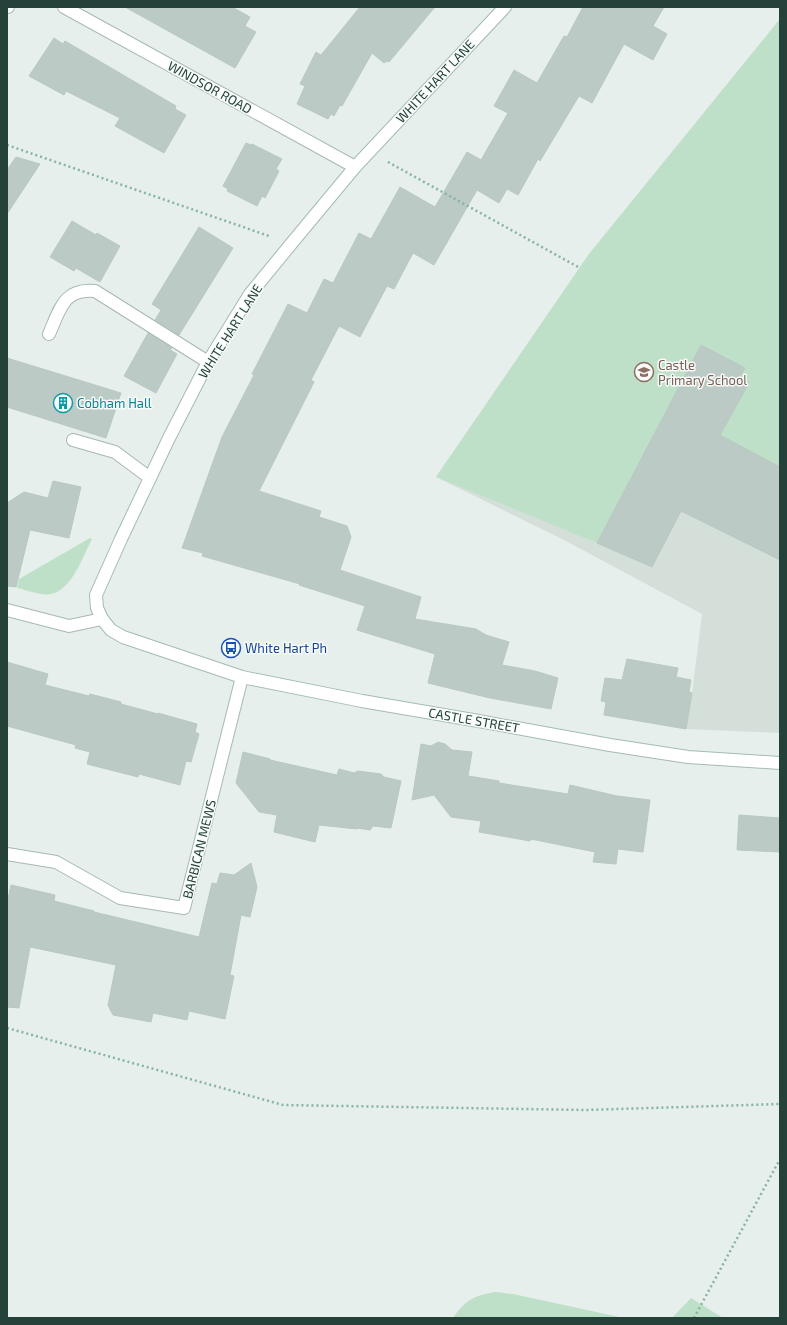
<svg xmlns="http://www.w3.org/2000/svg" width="787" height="1325" viewBox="0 0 787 1325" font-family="'Exo 2',sans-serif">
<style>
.built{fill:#d4dfda}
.green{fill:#bfe0c8}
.building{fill:#bbcac4;stroke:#b8c9c2}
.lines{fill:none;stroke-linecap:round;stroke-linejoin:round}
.lane-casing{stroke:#a8b8b2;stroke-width:14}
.street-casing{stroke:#a8b8b2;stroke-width:14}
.secondary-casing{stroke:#a4bbb3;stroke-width:14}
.path{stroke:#86b3a5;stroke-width:2.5;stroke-dasharray:2 3;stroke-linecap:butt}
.lane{stroke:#fff;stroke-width:12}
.street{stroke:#fff;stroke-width:12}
.secondary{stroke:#fff;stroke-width:12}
.labels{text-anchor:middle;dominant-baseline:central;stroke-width:3;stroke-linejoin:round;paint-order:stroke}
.street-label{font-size:13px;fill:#24423a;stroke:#f7fbf9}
.education-label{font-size:13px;fill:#785e54;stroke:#f7fbf9;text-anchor:start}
.culture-label{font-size:13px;fill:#0d838f;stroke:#f7fbf9;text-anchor:start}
.transit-label{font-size:13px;fill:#164399;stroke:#f7fbf9;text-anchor:start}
</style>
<rect width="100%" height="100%" fill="#e6efeb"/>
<!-- built -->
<path class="built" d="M 780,19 L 780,733 L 686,729 L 692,693 L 702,614 L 566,541 L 436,477 L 589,254 Z"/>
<!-- green -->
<path class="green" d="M 780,19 L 780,467 L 712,460 L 728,400 L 737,404 L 749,383 L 739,378 L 745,368 L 702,345 L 597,543 L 436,477 L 589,254 Z
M 90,538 L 92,539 C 83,556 72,590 51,594 C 42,596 26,590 17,588 L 19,579 Z
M 496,1292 L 513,1294 L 624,1318 L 453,1318 C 465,1300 475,1295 496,1292 Z
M 691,1298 L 723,1318 L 672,1318 Z"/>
<!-- building -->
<path class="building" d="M 125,7 L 232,7 L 250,17 L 245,26 L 256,32 L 235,68 Z
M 360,7 L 435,7 L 389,62 L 387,61 L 384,63 L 372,53 L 342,106 L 340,105 L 334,116 L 331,114 L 328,119 L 297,104 L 305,86 L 300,84 L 316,52 L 321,55 Z
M 583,7 L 664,7 L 653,26 L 667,34 L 653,60 L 624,44 L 592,103 L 579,96 L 540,161 L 538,159 L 518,195 L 507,189 L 499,203 L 477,190 L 434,265 L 413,253 L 394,289 L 387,286 L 360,337 L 339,326 L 311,380 L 314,382 L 259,491 L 321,511 L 319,517 L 347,526 L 351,537 L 340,570 L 421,597 L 415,619 L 476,629 L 486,635 L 509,642 L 502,665 L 535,671 L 558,678 L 551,709 L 490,698 L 428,683 L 435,654 L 357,630 L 365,606 L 299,585 L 300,584 L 202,556 L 203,553 L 182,548 L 222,437 L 254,375 L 252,374 L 288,304 L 307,313 L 324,279 L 333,283 L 359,233 L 371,239 L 400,187 L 435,207 L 467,152 L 481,160 L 508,113 L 494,106 L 514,70 L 537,83 L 564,36 L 567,37 Z
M 54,38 L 63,44 L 65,41 L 176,106 L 175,109 L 186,115 L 164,153 L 115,126 L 120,118 L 66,91 L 64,95 L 29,76 Z
M 246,143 L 251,145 L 252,144 L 282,159 L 276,169 L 279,171 L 265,198 L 262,196 L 257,206 L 227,191 L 228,189 L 223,186 Z
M 16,157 L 40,164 L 7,214 L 7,170 Z
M 72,221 L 96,235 L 97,233 L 120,246 L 100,282 L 76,268 L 74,271 L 50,257 Z
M 199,227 L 233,248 L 179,335 L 155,320 L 161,310 L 152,304 Z
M 148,333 L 172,348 L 170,350 L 177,354 L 156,393 L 124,376 Z
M 701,345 L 745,368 L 739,378 L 749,383 L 720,435 L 780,467 L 780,560 L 681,511 L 652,567 L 597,543 Z
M 7,358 L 121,393 L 106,438 L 7,407 Z
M 53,481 L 81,487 L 69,538 L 30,530 L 16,587 L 7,586 L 7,503 L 24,492 L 48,498 Z
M 627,659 L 678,668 L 676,677 L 691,680 L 689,692 L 692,693 L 686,729 L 604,715 L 606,702 L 601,701 L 605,678 L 622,680 Z
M 7,662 L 48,674 L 45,685 L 89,696 L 90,694 L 121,702 L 121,704 L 158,714 L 158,713 L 197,724 L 195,732 L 199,734 L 191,762 L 186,761 L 180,785 L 139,774 L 138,777 L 87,764 L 90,752 L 75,748 L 76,745 L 7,726 Z
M 438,742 L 445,744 L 452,750 L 472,752 L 468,776 L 499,781 L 499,783 L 568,794 L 570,785 L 617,796 L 650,800 L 643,852 L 618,849 L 616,864 L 593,862 L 595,852 L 531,839 L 530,841 L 479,832 L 481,821 L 451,817 L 434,795 L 412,800 L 421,744 L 431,746 Z
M 243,752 L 270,759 L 270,760 L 337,775 L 339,769 L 354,773 L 358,771 L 381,774 L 384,777 L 401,781 L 391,828 L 373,826 L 370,830 L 357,828 L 357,829 L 319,825 L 315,842 L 274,832 L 277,815 L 259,812 L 236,783 Z
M 739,815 L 780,818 L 780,852 L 737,850 Z
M 251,863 L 257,887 L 250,917 L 241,915 L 230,975 L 234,976 L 225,1019 L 189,1011 L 187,1020 L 153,1013 L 151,1022 L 113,1015 L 108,1005 L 116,965 L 30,947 L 19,1008 L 7,1007 L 7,904 L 11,885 L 55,895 L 54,901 L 94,911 L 94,912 L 199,937 L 212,883 L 217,884 L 220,873 L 234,875 Z"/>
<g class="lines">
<!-- lane casing -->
<g class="lane-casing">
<path id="lane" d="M 49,334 C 60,310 63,288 95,291 L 208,362
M 73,440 L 115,452 L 150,478"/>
</g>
<!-- street casing -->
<g class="street-casing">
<path id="street" d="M 7,7 L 8,7
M 64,7 L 355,167
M 7,610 L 69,626 L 102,619
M 7,854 L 56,862 L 120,898 L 184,908 L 242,677"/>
</g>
<!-- secondary casing -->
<g class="secondary-casing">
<path id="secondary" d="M 505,7 L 355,167 L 291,244 L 250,294 L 208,362 L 169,438 L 121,539 L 96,595 L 97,608 L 102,619 L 111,630 L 123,637 L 242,677 L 362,701 L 473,720 L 610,745 L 688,757 L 780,763"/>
</g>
<!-- path -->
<path class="path" d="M 7,145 L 269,236
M 388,162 L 580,268
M 7,1028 L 283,1105 L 585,1110 L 780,1104
M 694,1318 L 780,1159"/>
<!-- lane -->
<use href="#lane" class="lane"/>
<!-- street -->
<use href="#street" class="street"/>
<!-- secondary -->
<use href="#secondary" class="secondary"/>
</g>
<!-- icons -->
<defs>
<g id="school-ring" transform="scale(1)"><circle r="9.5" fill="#f7fbf9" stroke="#8d6e63" stroke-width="1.5"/><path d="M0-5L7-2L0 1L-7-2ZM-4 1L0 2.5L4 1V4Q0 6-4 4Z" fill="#8d6e63"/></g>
<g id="building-ring" transform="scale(1)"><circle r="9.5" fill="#f7fbf9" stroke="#0f9aa8" stroke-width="1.5"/><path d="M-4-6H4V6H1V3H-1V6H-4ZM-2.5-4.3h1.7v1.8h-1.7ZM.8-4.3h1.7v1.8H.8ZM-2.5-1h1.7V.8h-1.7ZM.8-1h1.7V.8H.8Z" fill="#0f9aa8"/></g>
<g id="bus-ring" transform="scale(1)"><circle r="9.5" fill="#f7fbf9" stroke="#1a4fb4" stroke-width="1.5"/><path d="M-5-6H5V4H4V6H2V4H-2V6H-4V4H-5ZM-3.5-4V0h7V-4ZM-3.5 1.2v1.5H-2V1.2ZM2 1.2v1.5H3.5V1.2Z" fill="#1a4fb4"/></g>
</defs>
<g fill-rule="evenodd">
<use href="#school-ring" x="644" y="372"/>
<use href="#building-ring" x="63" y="403"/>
<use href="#bus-ring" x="231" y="648"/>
</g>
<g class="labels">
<!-- street labels -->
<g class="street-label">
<text transform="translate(435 81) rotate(-47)">WHITE HART LANE</text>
<text transform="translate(210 87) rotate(29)">WINDSOR ROAD</text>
<text transform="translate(230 331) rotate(-58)">WHITE HART LANE</text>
<text transform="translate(474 720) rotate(10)">CASTLE STREET</text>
<text transform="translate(199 849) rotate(-76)">BARBICAN MEWS</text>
</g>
<!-- education labels -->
<g class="education-label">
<text x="658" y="365">Castle<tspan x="658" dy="15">Primary School</tspan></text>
</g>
<!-- culture labels -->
<g class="culture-label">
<text x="77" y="403">Cobham Hall</text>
</g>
<!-- transit labels -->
<g class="transit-label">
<text x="245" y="648">White Hart Ph</text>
</g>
</g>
<!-- border -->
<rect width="787" height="1325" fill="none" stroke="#24423a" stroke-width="16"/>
</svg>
